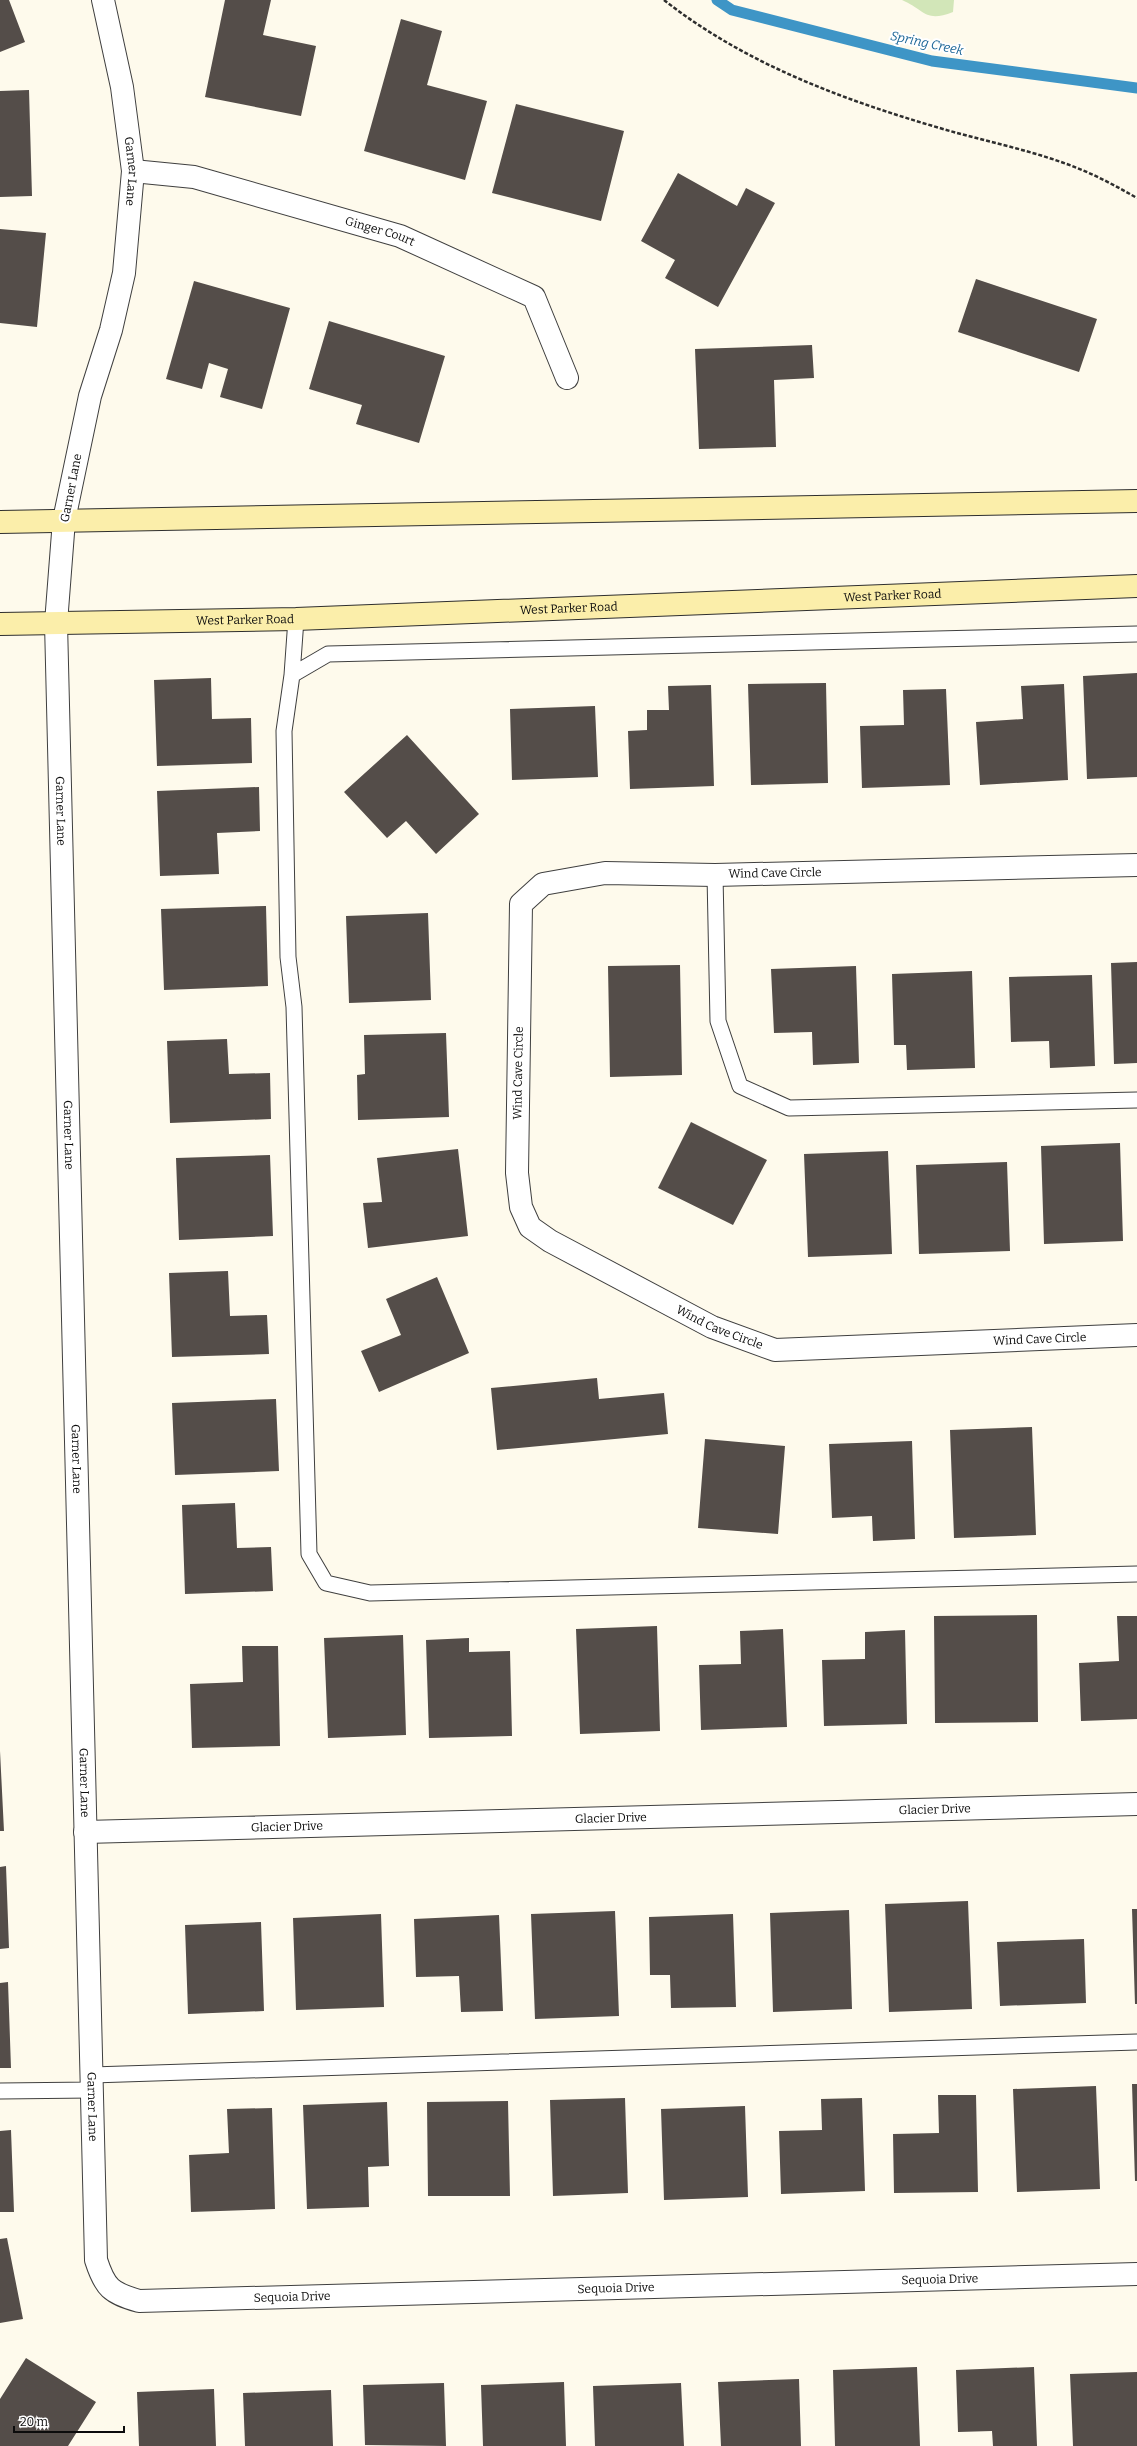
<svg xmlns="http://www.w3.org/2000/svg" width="1137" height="2446" viewBox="0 0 1137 2446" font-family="Bitter,serif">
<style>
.park{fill:#d2e6b8}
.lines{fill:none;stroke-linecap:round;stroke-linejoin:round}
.stream{stroke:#3e95c6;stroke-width:11}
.building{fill:#544d49}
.service-casing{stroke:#3f3f3f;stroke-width:17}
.minor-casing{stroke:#3f3f3f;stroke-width:24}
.secondary-casing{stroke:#2e2e2e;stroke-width:24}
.path{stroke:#2e2e2e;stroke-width:2.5;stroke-dasharray:4 2;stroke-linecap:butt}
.service{stroke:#fff;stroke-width:15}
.minor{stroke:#fff;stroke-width:22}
.secondary{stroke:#fbeeaa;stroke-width:22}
.labels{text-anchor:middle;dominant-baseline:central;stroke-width:4;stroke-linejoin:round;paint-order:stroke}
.street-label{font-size:12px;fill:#0c0c0c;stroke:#fff}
.water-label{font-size:13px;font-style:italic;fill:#1c6697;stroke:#fff}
</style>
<rect width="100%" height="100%" fill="#fefaec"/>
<!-- park -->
<path class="park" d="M 902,0 L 954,0 L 953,12 C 925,23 925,10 902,0 Z"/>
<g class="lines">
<!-- stream -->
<path class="stream" d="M 717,0 L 732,10 L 932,61 L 1137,88"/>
</g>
<!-- building -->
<path class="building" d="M 0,0 L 9,0 L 25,42 L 0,52 Z
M 225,0 L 271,0 L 263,35 L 316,46 L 301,116 L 205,97 Z
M 401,19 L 442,31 L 427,85 L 487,101 L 465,180 L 364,151 Z
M 29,90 L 32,196 L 0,197 L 0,91 Z
M 516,104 L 624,131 L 601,221 L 492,193 Z
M 678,173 L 737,206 L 746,188 L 775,203 L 718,307 L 665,278 L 675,260 L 641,241 Z
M 0,229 L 46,233 L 37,327 L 0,323 Z
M 976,279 L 1097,319 L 1079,372 L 958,332 Z
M 194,281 L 290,308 L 262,409 L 220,397 L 228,369 L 209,363 L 202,389 L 166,379 Z
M 329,321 L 445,356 L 419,443 L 356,424 L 362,405 L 309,389 Z
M 812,345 L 814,378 L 774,380 L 776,447 L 699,449 L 695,349 Z
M 1137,673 L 1137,777 L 1087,779 L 1083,676 Z
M 211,678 L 212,719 L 251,718 L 252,763 L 157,766 L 154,680 Z
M 826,683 L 828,783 L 751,785 L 748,684 Z
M 1064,684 L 1068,780 L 980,785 L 976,722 L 1023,719 L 1021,686 Z
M 711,685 L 714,786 L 630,789 L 628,731 L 647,730 L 647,710 L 669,710 L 668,686 Z
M 946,689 L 950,785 L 862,788 L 860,726 L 904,725 L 903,690 Z
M 595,706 L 598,777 L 512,780 L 510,709 Z
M 407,735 L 479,814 L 436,854 L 406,821 L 387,838 L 344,792 Z
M 259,787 L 260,831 L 217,833 L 219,874 L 160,876 L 157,791 Z
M 266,906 L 268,986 L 164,990 L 161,909 Z
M 428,913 L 431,1000 L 349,1003 L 346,916 Z
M 1137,962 L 1137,1063 L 1114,1064 L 1111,963 Z
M 680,965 L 682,1075 L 610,1077 L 608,966 Z
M 856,966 L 859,1063 L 813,1065 L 812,1032 L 774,1033 L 771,969 Z
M 972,971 L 975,1068 L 907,1070 L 906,1045 L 894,1045 L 892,974 Z
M 1092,975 L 1095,1066 L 1050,1068 L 1049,1041 L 1011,1042 L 1009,977 Z
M 446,1033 L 449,1117 L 358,1120 L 357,1075 L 365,1074 L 364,1035 Z
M 227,1039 L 229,1074 L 270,1073 L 271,1119 L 170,1123 L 167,1041 Z
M 691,1122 L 767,1160 L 733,1225 L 658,1188 Z
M 1120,1143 L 1123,1241 L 1044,1244 L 1041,1146 Z
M 458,1149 L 468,1236 L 368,1248 L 363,1203 L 382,1202 L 377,1158 Z
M 888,1151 L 892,1254 L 808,1257 L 804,1154 Z
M 270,1155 L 273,1236 L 179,1240 L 176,1158 Z
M 1007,1162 L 1010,1251 L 919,1254 L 916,1165 Z
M 228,1271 L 230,1316 L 267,1315 L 269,1354 L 172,1357 L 169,1273 Z
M 437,1277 L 469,1353 L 379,1392 L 361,1351 L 401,1335 L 386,1299 Z
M 597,1378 L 599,1399 L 664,1393 L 668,1434 L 497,1450 L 491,1388 Z
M 276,1399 L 279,1471 L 175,1475 L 172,1403 Z
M 1032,1427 L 1036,1535 L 954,1538 L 950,1430 Z
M 705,1439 L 785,1446 L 778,1534 L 698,1528 Z
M 912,1441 L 915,1539 L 873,1541 L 872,1516 L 832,1518 L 829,1444 Z
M 235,1503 L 237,1548 L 271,1547 L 273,1591 L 185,1594 L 182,1505 Z
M 1037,1615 L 1038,1722 L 935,1723 L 934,1616 Z
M 1117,1616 L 1137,1616 L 1137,1719 L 1081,1721 L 1079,1663 L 1119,1661 Z
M 657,1626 L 660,1731 L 580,1734 L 576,1629 Z
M 783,1629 L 787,1727 L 701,1730 L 699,1665 L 741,1664 L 740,1631 Z
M 905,1630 L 907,1724 L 824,1726 L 822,1660 L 865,1659 L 865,1632 Z
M 403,1635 L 406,1735 L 328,1738 L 324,1638 Z
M 469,1638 L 469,1652 L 510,1651 L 512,1736 L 429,1738 L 426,1640 Z
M 242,1646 L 278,1646 L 280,1746 L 192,1748 L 190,1684 L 243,1682 Z
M 0,1751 L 4,1831 L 0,1831 Z
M 6,1866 L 9,1948 L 0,1949 L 0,1867 Z
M 968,1901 L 972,2009 L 889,2012 L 885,1904 Z
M 1132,1909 L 1137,1909 L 1137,2004 L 1135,2004 Z
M 849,1910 L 852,2009 L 773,2012 L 770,1913 Z
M 615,1911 L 619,2016 L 535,2019 L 531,1914 Z
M 381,1914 L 384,2007 L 296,2010 L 293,1918 Z
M 733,1914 L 736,2007 L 671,2008 L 670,1975 L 650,1975 L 649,1917 Z
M 499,1915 L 503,2011 L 461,2012 L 459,1976 L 416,1977 L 414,1919 Z
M 261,1922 L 264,2011 L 188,2014 L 185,1925 Z
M 1084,1939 L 1086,2003 L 1000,2006 L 997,1942 Z
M 8,1982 L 11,2068 L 0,2068 L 0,1983 Z
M 1132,2084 L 1137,2084 L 1137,2181 L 1135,2181 Z
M 1096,2086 L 1100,2189 L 1017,2192 L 1013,2089 Z
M 938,2095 L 976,2095 L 978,2192 L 894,2193 L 893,2134 L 939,2133 Z
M 625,2098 L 628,2193 L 553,2196 L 550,2100 Z
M 862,2098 L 865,2191 L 781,2194 L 779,2131 L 822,2130 L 821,2099 Z
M 508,2101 L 510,2196 L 428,2196 L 427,2102 Z
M 387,2102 L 389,2166 L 368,2167 L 369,2207 L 307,2209 L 303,2105 Z
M 745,2106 L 748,2197 L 664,2200 L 661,2109 Z
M 272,2108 L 275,2209 L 191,2212 L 189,2155 L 229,2153 L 227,2109 Z
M 11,2130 L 14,2212 L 0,2212 L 0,2131 Z
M 7,2238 L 23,2319 L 0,2323 L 0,2239 Z
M 26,2358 L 96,2402 L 68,2446 L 0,2446 L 0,2399 Z
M 917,2367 L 920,2446 L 835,2446 L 833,2370 Z
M 1034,2367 L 1037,2446 L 993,2446 L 992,2431 L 958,2432 L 956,2370 Z
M 1137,2372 L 1137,2446 L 1073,2446 L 1070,2374 Z
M 799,2379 L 801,2446 L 721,2446 L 718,2382 Z
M 564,2382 L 566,2446 L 483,2446 L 481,2385 Z
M 444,2383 L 446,2446 L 365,2445 L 363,2385 Z
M 681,2383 L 684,2446 L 595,2446 L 593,2386 Z
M 214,2389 L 216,2446 L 139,2446 L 137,2392 Z
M 331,2390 L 333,2446 L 245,2446 L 243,2393 Z"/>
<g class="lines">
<!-- service casing -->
<g class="service-casing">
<path id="service" d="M 1137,634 L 328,654 L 292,675 L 284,731 L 288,957 L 294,1007 L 309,1554 L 326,1583 L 370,1593 L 1137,1574
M 292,675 L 296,619
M 715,875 L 718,1021 L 740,1086 L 789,1108 L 1137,1100
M 92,2075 L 1137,2042
M 0,2091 L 92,2090"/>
</g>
<!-- minor casing -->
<g class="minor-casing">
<g id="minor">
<path id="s1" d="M 103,0 L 122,87 L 133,171 L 124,273 L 111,330 L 90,396 L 64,520 L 56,623 L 96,2260 C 105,2288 111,2293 139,2301 L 1137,2274"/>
<path id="s2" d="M 133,171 L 194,177 L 400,236 L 534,297 L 567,378"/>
<path id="s3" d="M 1137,865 L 715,875 L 605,873 L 543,884 L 521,904 L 517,1173 L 521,1207 L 530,1227 L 550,1241 L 712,1327 L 775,1350 L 1137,1335"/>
<path id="s4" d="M 85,1832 L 1137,1804"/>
</g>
</g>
<!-- secondary casing -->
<g class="secondary-casing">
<g id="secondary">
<path d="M 0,522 L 1137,501"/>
<path id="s5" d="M 0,624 L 296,619 L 1137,586"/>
</g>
</g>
<!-- path -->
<path class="path" d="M 664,0 C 748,66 849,102 950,131 C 996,144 1044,153 1089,173 C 1105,180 1121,189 1137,198"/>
<!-- service -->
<use href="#service" class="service"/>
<!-- minor -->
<use href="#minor" class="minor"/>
<!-- secondary -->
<use href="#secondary" class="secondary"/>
</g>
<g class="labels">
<!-- street labels -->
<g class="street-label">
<text stroke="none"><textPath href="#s1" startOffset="174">Garner Lane</textPath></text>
<text stroke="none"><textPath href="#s2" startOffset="255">Ginger Court</textPath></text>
<text transform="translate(71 488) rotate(-79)">Garner Lane</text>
<text stroke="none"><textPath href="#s5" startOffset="893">West Parker Road</textPath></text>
<text stroke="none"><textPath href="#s5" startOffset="569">West Parker Road</textPath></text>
<text stroke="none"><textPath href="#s5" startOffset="245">West Parker Road</textPath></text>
<text stroke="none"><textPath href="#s1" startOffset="822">Garner Lane</textPath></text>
<text transform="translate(775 873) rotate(-1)">Wind Cave Circle</text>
<text transform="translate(518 1073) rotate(-89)">Wind Cave Circle</text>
<text stroke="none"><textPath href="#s1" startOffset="1146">Garner Lane</textPath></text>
<text stroke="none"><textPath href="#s3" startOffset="1165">Wind Cave Circle</textPath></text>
<text stroke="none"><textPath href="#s3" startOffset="1490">Wind Cave Circle</textPath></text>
<text stroke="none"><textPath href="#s1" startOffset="1470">Garner Lane</textPath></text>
<text stroke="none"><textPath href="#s1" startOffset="1794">Garner Lane</textPath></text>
<text stroke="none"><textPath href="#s4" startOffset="850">Glacier Drive</textPath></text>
<text stroke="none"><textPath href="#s4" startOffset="526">Glacier Drive</textPath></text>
<text stroke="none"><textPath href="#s4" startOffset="202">Glacier Drive</textPath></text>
<text stroke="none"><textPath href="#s1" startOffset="2118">Garner Lane</textPath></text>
<text stroke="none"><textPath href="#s1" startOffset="3136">Sequoia Drive</textPath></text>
<text stroke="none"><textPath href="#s1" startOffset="2812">Sequoia Drive</textPath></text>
<text stroke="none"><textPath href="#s1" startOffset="2488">Sequoia Drive</textPath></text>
</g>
<!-- water labels -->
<g class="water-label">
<text transform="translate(927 43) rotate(12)">Spring Creek</text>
</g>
</g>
<!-- scale -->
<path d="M14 2426v6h110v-6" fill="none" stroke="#0c0c0c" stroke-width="2"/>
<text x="20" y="2426" font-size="12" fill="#0c0c0c" stroke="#ffffff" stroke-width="3" paint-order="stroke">20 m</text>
</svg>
